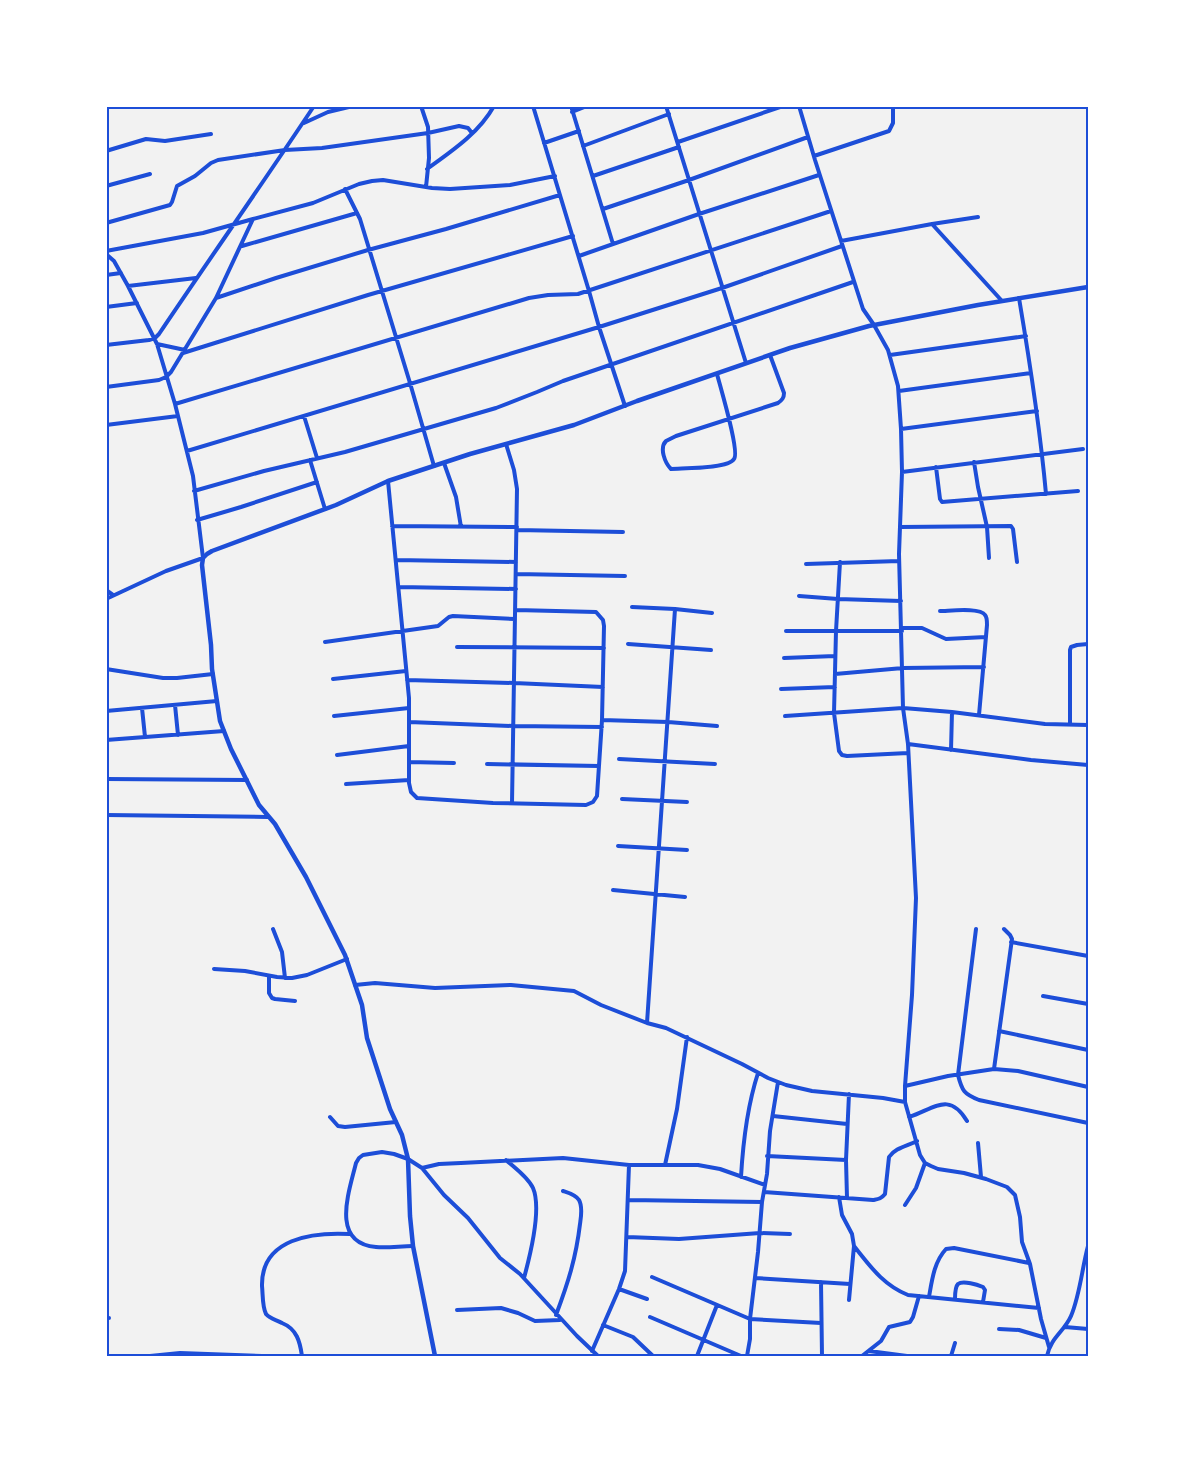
<svg xmlns="http://www.w3.org/2000/svg" width="1195" height="1463" viewBox="0 0 1195 1463" font-family="'PT Serif',serif">
<style>
.lines{fill:none;stroke-linecap:round;stroke-linejoin:round}
.minor{stroke:#1d4ed8;stroke-width:4}
.tertiary{stroke:#1d4ed8;stroke-width:4.5}
.neatline{fill:none;stroke:#1d4ed8;stroke-width:2}
</style>
<rect width="100%" height="100%" fill="#f2f2f2"/>
<g class="lines">
<!-- minor -->
<path class="minor" d="M 421,106 L 428,127 L 429,158 L 426,187
M 533,106 L 589,291 L 599,327 L 625,406
M 571,106 L 613,244
M 666,106 L 746,363
M 799,106 L 815,160 L 863,309 L 874,325 L 888,350 L 898,386 L 901,429 L 902,472 L 899,554 L 903,708 L 908,744 L 916,898 L 912,995 L 905,1086 L 905,1102
M 572,112 L 587,106
M 304,123 L 328,112 L 353,106
M 678,142 L 783,106
M 544,143 L 579,131
M 583,146 L 669,114
M 106,151 L 146,139 L 165,141 L 211,134
M 814,156 L 889,131 L 893,123 L 893,106
M 427,169 C 452,151 479,133 494,106
M 593,176 L 679,147
M 106,186 L 150,174
M 345,189 L 360,219 L 410,383 L 434,466
M 603,209 L 689,180 L 808,137
M 106,223 L 170,205 L 172,202 L 177,186 L 195,176 L 211,163 L 218,160 L 285,150 L 322,148 L 428,133 L 459,126 L 468,128 L 472,133
M 932,224 L 1002,301
M 841,241 L 932,224 L 978,217
M 242,246 L 357,213
M 106,251 L 203,233 L 253,219 L 313,203 L 359,184 L 372,181 L 383,180 L 432,188 L 450,189 L 510,185 L 555,176
M 106,254 L 114,261 L 128,286 L 157,344 L 175,404 L 193,476 L 203,558 L 166,571 L 106,599
M 579,256 L 699,214 L 819,175
M 106,275 L 121,273
M 128,286 L 196,278
M 216,298 L 276,278 L 368,250 L 446,229 L 560,195
M 1019,298 C 1030,363 1040,428 1046,494
M 106,307 L 137,303
M 157,344 L 185,350
M 106,345 L 149,340 L 155,338 L 159,334 C 210,258 263,183 314,106
M 183,353 L 368,295 L 573,236
M 890,355 L 1026,336
M 717,374 C 720,386 740,452 734,459 C 728,469 683,468 671,469 C 665,463 659,448 666,441 C 668,440 674,437 676,436 L 778,403 C 782,400 784,398 784,393 L 770,355
M 106,387 L 159,380 L 166,377 L 171,372 L 216,298 L 253,219
M 899,391 L 1031,373
M 175,404 L 529,298 L 548,295 L 578,294 L 831,211
M 304,416 L 317,458
M 106,425 L 178,416
M 901,429 L 1037,411
M 506,444 L 514,470 L 517,489 L 512,803
M 187,451 L 599,327 L 722,288 L 842,246
M 310,460 L 325,509
M 974,462 L 978,487 L 987,527 L 989,558
M 444,463 L 456,497 L 461,527
M 936,467 L 940,499 L 942,502 L 1078,491
M 902,472 L 1083,449
M 388,481 L 409,698 L 409,783 L 411,792 L 417,798 L 493,803 L 586,805 L 593,802 L 597,796 L 602,720 L 604,626 L 603,620 L 596,612 L 516,610
M 194,491 L 264,471 L 345,452 L 496,408 L 537,392 L 563,381 L 853,282
M 197,520 L 241,507 L 317,482
M 392,526 L 517,527
M 900,527 L 1011,526 L 1013,529 L 1017,562
M 517,530 L 623,532
M 396,560 L 516,562
M 840,562 L 836,631 L 834,713 L 839,751 L 842,755 L 847,756 L 908,753
M 806,564 L 899,561
M 516,574 L 625,576
M 399,587 L 516,589
M 106,590 L 113,595
M 799,596 L 838,599 L 901,601
M 632,607 L 675,609 L 712,613
M 940,611 C 949,611 980,607 985,615 C 987,617 987,622 987,625 L 979,715
M 902,628 L 922,628 L 946,639 L 986,637
M 786,631 L 902,631
M 325,642 L 438,626 L 449,617 L 453,616 L 515,619
M 628,644 L 711,650
M 457,647 L 604,648
M 784,658 L 835,656
M 106,669 L 163,678 L 177,678 L 213,674
M 835,674 L 903,668 L 984,667
M 333,679 L 406,671
M 407,680 L 514,683 L 603,687
M 781,689 L 835,687
M 175,705 L 178,735
M 142,708 L 145,737
M 106,711 L 217,701
M 334,716 L 409,708
M 785,716 L 903,708 L 952,712 L 1045,724 L 1088,725
M 602,720 L 668,722 L 717,726
M 409,722 L 513,726 L 602,727
M 1070,724 L 1070,650 L 1071,647 L 1077,645 L 1088,644
M 106,740 L 224,731
M 908,744 L 1031,760 L 1088,765
M 951,750 L 952,712
M 337,755 L 409,746
M 619,759 L 715,764
M 409,762 L 454,763
M 487,764 L 599,766
M 106,779 L 247,780
M 346,784 L 409,780
M 622,799 L 687,802
M 106,815 L 268,817
M 618,846 L 687,850
M 613,890 L 685,897
M 273,929 L 282,952 L 285,978
M 976,929 L 958,1075 C 962,1091 964,1094 979,1100 L 1088,1123
M 1011,942 L 1088,956
M 214,969 L 245,971 L 277,977 L 292,978 L 307,975 L 347,959
M 269,976 L 269,993 L 272,998 L 275,999 L 295,1001
M 355,985 L 375,983 L 435,988 L 511,985 L 574,991 L 601,1005 L 647,1023 L 666,1028 L 742,1064 L 768,1078 L 786,1085 L 812,1091 L 883,1098 L 905,1102 L 920,1155 L 925,1163 L 931,1166 L 938,1169 L 964,1173 L 986,1179 L 1007,1187 L 1015,1195 L 1020,1217 L 1022,1242 L 1030,1264 L 1041,1319 L 1049,1347
M 1043,996 L 1088,1004
M 647,1023 L 675,609
M 999,1031 L 1088,1050
M 994,1069 L 1012,939 L 1010,935 L 1004,929
M 905,1086 L 948,1076 L 994,1069 L 1018,1071 L 1088,1087
M 773,1116 L 847,1124
M 330,1117 L 338,1126 L 345,1127 L 396,1122
M 909,1117 C 934,1109 949,1091 967,1121
M 978,1143 L 981,1177
M 767,1156 L 846,1160
M 506,1160 C 515,1168 528,1177 533,1188 C 542,1209 530,1256 524,1278
M 665,1165 L 677,1109 L 687,1037
M 422,1168 L 439,1164 L 461,1163 L 563,1158 L 629,1165 L 698,1165 L 720,1169 L 765,1185
M 741,1177 C 743,1142 747,1107 758,1073
M 764,1192 L 873,1200 C 878,1199 881,1199 885,1194 L 889,1157 C 895,1148 907,1146 917,1141
M 839,1197 L 842,1215 L 852,1234 L 854,1246 L 849,1300
M 847,1198 L 846,1160 L 849,1094
M 629,1200 L 762,1202
M 905,1205 L 916,1188 L 925,1163
M 627,1237 L 679,1239 L 760,1233 L 790,1234
M 413,1246 C 401,1246 388,1248 376,1247 C 330,1243 349,1192 356,1163 L 359,1158 L 363,1155 L 382,1152 L 394,1154 L 408,1159 L 422,1168 L 444,1195 L 468,1218 L 500,1258 L 520,1274 L 577,1336 L 598,1356
M 854,1246 C 870,1266 883,1285 908,1295 L 1039,1308
M 106,1259 L 106,1266
M 652,1277 L 750,1319 L 821,1323
M 755,1278 L 850,1284
M 821,1282 L 822,1356
M 619,1289 L 647,1299
M 929,1297 C 932,1280 934,1262 946,1249 L 954,1248 L 1029,1263
M 955,1299 C 955,1295 955,1287 958,1284 C 963,1280 978,1285 983,1287 L 985,1290 L 983,1302
M 457,1310 L 501,1308 L 518,1313 L 535,1321 L 560,1320
M 556,1315 C 568,1283 576,1258 580,1224 C 581,1217 583,1207 579,1200 C 576,1195 569,1193 563,1191
M 650,1317 L 741,1356
M 106,1318 L 109,1318
M 603,1325 L 633,1337 L 653,1356
M 1065,1327 L 1088,1329
M 999,1329 L 1019,1330 L 1046,1338
M 592,1351 L 619,1289 L 625,1271 L 629,1165
M 869,1351 L 907,1356
M 150,1356 L 180,1353 L 262,1356
M 302,1356 C 300,1342 297,1329 282,1323 C 277,1320 270,1319 266,1314 C 262,1306 263,1294 262,1286 C 261,1238 313,1232 350,1234
M 697,1356 L 717,1305
M 747,1356 L 750,1339 L 750,1319 L 758,1252 L 762,1202 L 767,1174 L 770,1131 L 778,1082
M 862,1356 L 881,1341 L 889,1327 L 910,1322 L 913,1317 L 919,1296
M 951,1356 L 955,1343
M 1047,1356 C 1051,1337 1064,1332 1071,1316 C 1080,1295 1082,1268 1088,1246"/>
<!-- tertiary -->
<path class="tertiary" d="M 435,1356 L 413,1246 L 410,1216 L 408,1159 L 402,1135 L 390,1109 L 367,1038 L 362,1005 L 345,955 L 306,877 L 275,824 L 259,805 L 231,749 L 220,721 L 212,669 L 211,645 L 202,565 L 203,558 L 207,554 L 212,551 L 336,505 L 388,481 L 470,454 L 574,425 L 637,401 L 790,348 L 869,326 L 978,305 L 1088,287"/>
</g>
<!-- border -->
<rect width="1195" height="1463" fill="none" stroke="#ffffff" stroke-width="216"/>
<rect x="108" y="108" width="979" height="1247" class="neatline"/>
</svg>
